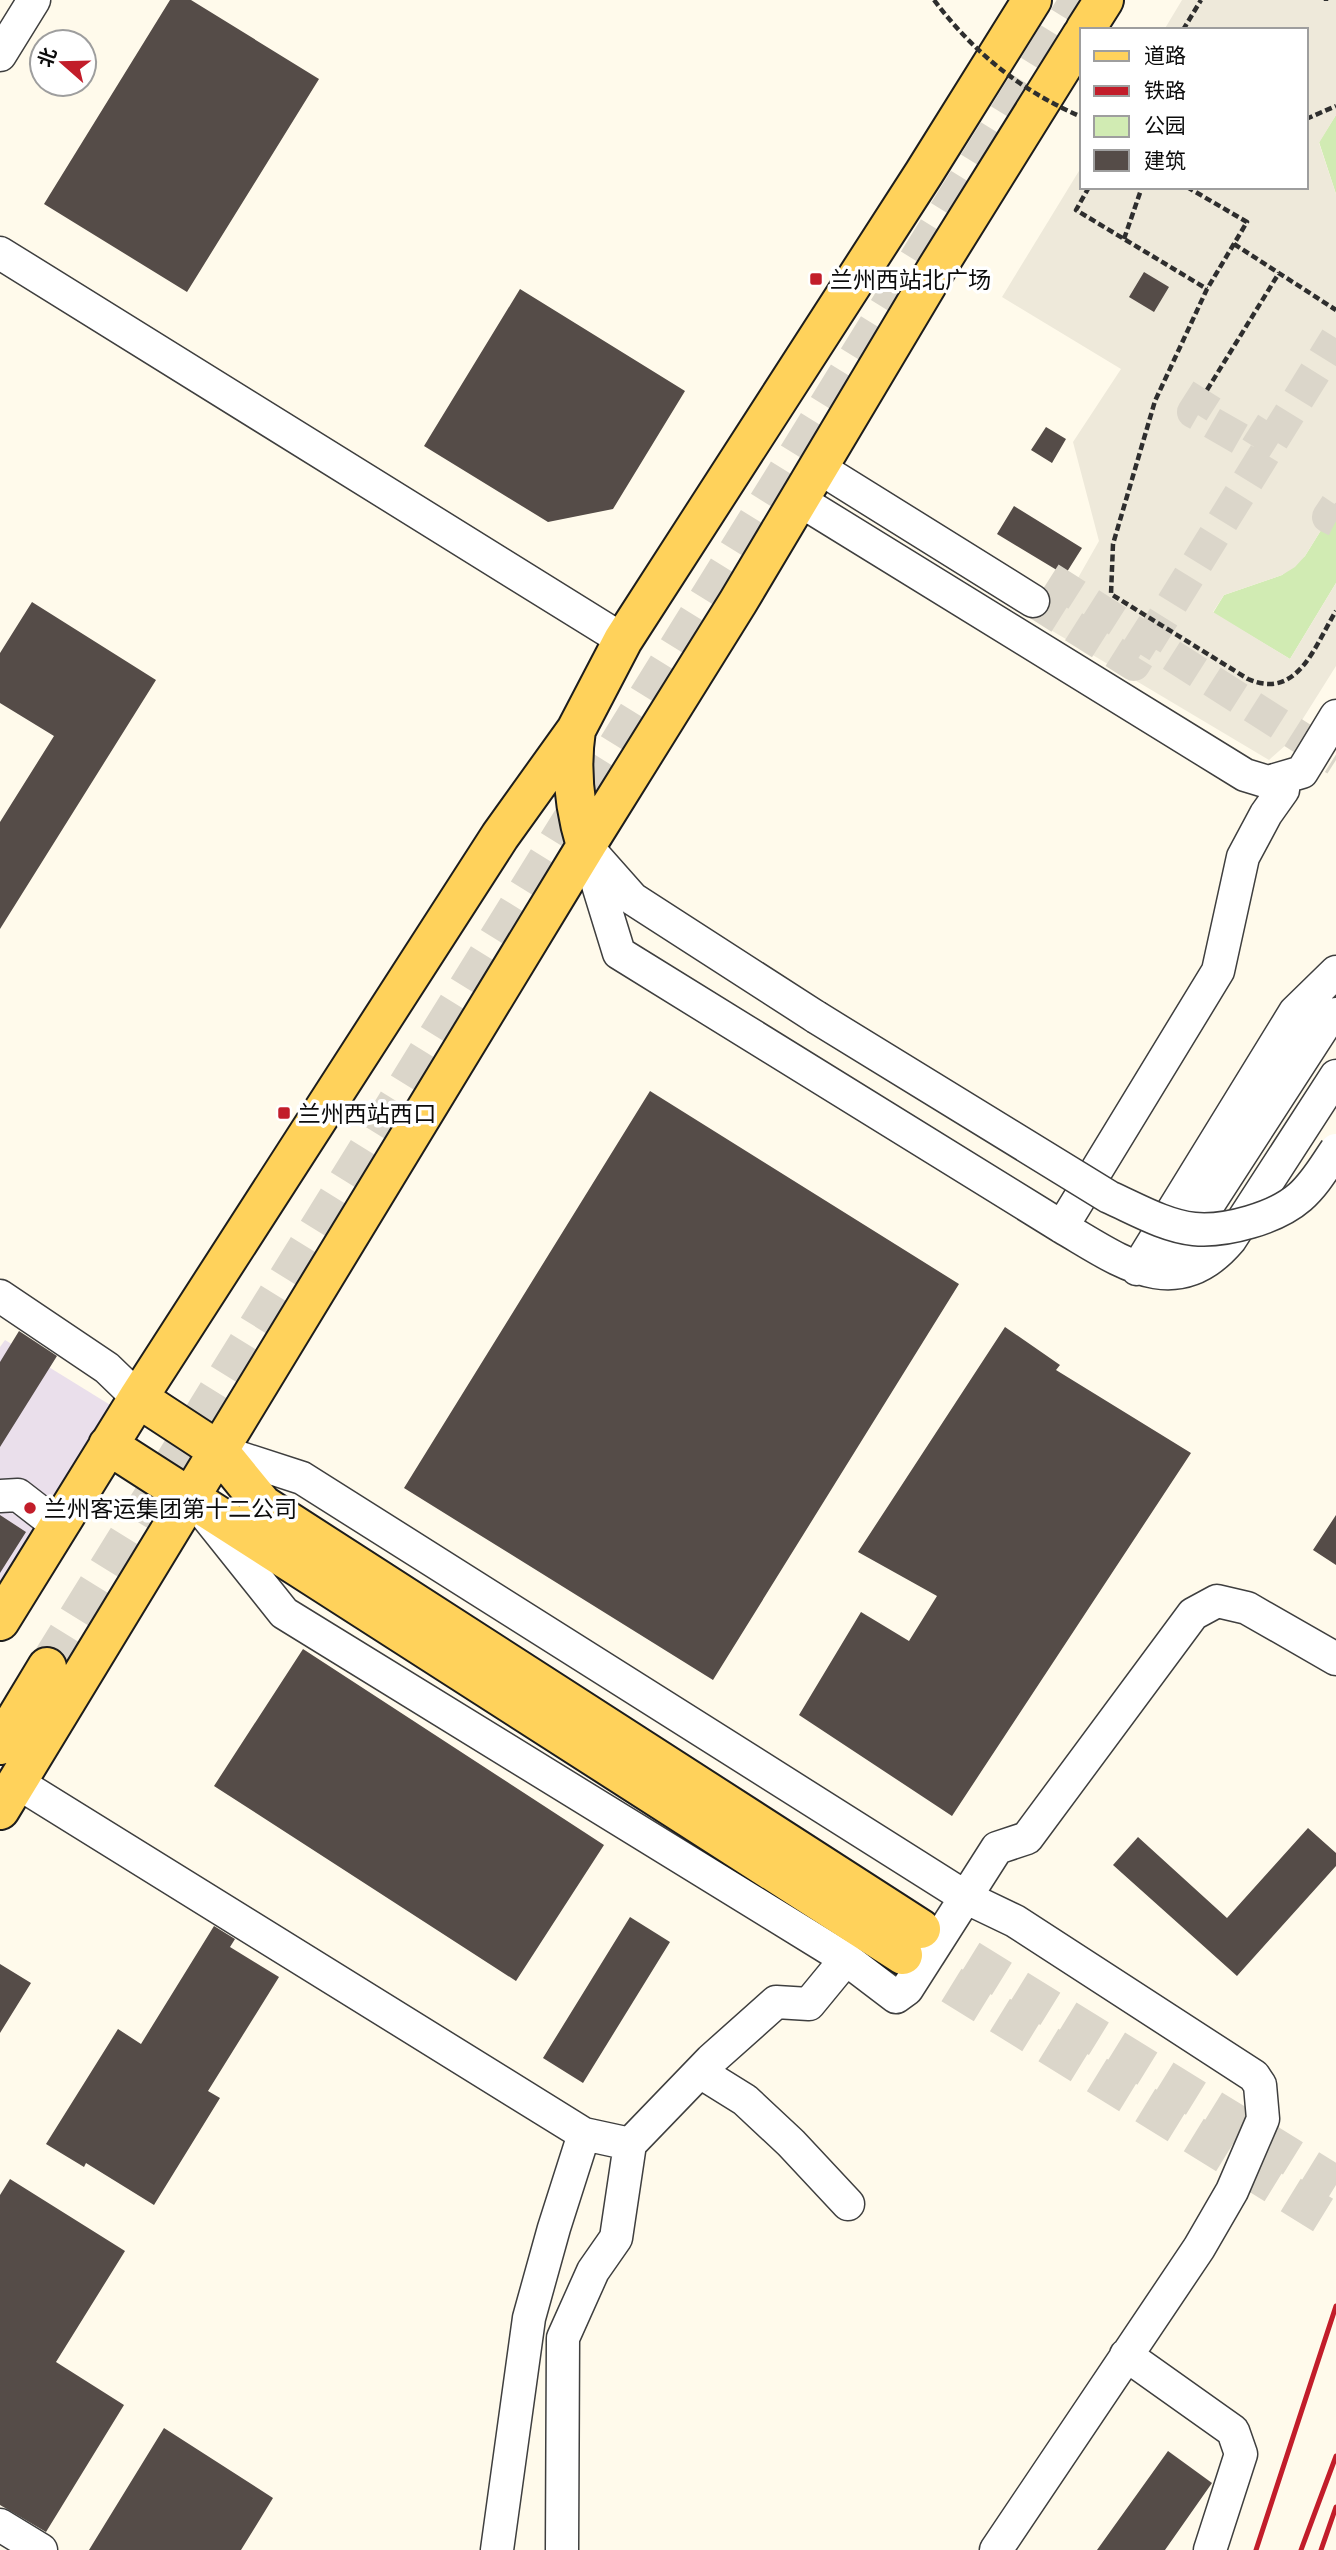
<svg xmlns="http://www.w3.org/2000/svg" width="1336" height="2550" viewBox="0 0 1336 2550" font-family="'IBM Plex Serif','Noto Sans SC',serif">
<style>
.industrial{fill:#eadfeb}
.green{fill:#d1ebb3}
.plaza{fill:#eee9da}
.building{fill:#554c48}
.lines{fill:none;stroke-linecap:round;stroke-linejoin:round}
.minor-tunnel{stroke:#dbd6ca;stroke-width:32;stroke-dasharray:32 16;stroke-linecap:butt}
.major-tunnel{stroke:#dbd6ca;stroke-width:38;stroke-dasharray:38 19;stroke-linecap:butt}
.minor-casing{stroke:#3f3f3f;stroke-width:35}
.major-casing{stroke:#1d1d1d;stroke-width:42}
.path{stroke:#2e2e2e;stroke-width:4.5;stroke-dasharray:7 3.5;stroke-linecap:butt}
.minor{stroke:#fff;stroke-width:32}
.major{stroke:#ffd25b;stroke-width:38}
.rail{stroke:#c21d2a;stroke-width:5}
.minor-bridge-casing{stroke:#3f3f3f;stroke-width:35;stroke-linecap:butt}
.path-bridge{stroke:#2e2e2e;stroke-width:4.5;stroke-dasharray:7 3.5;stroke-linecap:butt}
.minor-bridge{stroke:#fff;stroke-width:32}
.poi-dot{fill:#c21d2a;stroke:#fff;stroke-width:2.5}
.labels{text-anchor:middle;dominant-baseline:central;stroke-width:7;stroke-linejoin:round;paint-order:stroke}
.poi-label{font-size:23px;fill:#0c0c0c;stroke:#fff;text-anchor:start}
</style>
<rect width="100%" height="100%" fill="#fffaeb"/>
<!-- industrial -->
<path class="industrial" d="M 5,1340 L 120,1411 L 0,1606 L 0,1347 Z"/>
<!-- green -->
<path class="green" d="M 1336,115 L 1336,194 L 1319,142 Z
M 1336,506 L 1336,583 L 1290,659 L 1213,613 L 1224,595 L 1282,575 L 1305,556 Z"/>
<!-- plaza -->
<path class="plaza" d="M 1182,0 L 1336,0 L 1336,115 L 1319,143 L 1336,194 L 1336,506 L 1305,556 L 1295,567 L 1282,575 L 1224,595 L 1213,612 L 1290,659 L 1336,583 L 1336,666 L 1287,744 L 1269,760 L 1049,629 L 1099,541 L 1073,442 L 1121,369 L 1002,297 L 1082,166 L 1082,187 L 1306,187 L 1306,30 L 1164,30 Z"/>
<!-- building -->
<path class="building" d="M 170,0 L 191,0 L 319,79 L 187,292 L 44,204 Z
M 1144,272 L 1169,287 L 1154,312 L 1129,297 Z
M 520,289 L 685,391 L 613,509 L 548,522 L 424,446 Z
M 1046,427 L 1066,439 L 1052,463 L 1031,450 Z
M 1014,506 L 1082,548 L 1065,575 L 997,534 Z
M 32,602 L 156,680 L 0,929 L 0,822 L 54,736 L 0,703 L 0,653 Z
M 650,1091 L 959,1284 L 713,1680 L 404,1488 Z
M 1005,1327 L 1060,1365 L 1056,1370 L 1191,1453 L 952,1816 L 799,1715 L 861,1612 L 909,1641 L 937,1596 L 858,1552 Z
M 19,1331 L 57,1356 L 0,1447 L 0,1362 Z
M 0,1515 L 26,1532 L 0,1573 Z
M 1336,1515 L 1336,1565 L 1313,1550 Z
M 303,1649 L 604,1845 L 516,1981 L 214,1786 Z
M 1308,1828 L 1336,1853 L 1336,1866 L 1237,1976 L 1113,1865 L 1138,1837 L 1227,1918 Z
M 630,1917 L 670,1942 L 583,2083 L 543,2058 Z
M 214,1926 L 235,1939 L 230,1947 L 279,1977 L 208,2091 L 220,2098 L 154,2205 L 86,2163 L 84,2167 L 46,2144 L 118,2029 L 141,2044 Z
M 0,1964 L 31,1983 L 0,2033 Z
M 10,2179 L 125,2251 L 56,2362 L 124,2405 L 46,2532 L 0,2505 L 0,2195 Z
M 164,2428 L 273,2498 L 241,2550 L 89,2550 Z
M 1168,2451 L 1212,2483 L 1165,2550 L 1097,2550 Z"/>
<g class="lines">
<!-- minor-tunnel -->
<path class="minor-tunnel" d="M 1207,390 L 1193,412 L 1256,448 L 1273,421
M 1336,505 L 1328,517 L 1336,521
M 1050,578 L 1336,760
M 1033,601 L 1134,665 L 1336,338"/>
<!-- major-tunnel -->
<path class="major-tunnel" d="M 47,1667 L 1079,0
M 921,1929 L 1336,2185
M 903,1955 L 1336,2223"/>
<!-- minor casing -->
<g class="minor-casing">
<path id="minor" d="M 0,55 L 34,0
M 0,253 L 623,640
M 818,467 L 1033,601
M 799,500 L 1245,775 L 1268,782 L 1302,772 L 1336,716
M 586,846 L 619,953 L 1062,1227 C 1119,1260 1175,1305 1230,1240 L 1336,1076
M 594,855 L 633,899 L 816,1017
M 1062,1227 L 1218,971 L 1243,857 L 1266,814 L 1283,790
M 1137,1269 L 1295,1012 L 1336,972
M 1164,1273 L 1327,1021 L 1336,1014
M 0,1296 L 107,1368 L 138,1398
M 219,1451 L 302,1478 L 967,1898 L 1015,1921 L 1254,2076 L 1260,2085 L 1263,2119 L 1232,2191 L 1199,2248 L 996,2550
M 0,1496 L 18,1495 L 58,1526
M 205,1514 L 284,1613 L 846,1959 L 896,1997 L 907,1989 L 997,1848 L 1027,1838 L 1193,1614 L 1217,1601 L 1247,1608 L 1336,1659
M 18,1783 L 584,2134 L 630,2144 L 711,2060 L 776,2002 L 809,2004 L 846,1959
M 700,2072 L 745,2100 L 791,2143 L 848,2204
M 1126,2355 L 1233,2431 L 1241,2454 L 1210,2550
M 0,2525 L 41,2550
M 497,2550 L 529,2318 L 554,2228 L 584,2134
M 562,2550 L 563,2338 L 593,2271 L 616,2238 L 630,2144"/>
</g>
<!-- major casing -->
<g class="major-casing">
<path id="major" d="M 1085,30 L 1104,0
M 576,730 C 570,770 574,807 586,846
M 138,1398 L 219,1451 L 263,1505 L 921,1929
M 108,1445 L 903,1955
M 0,1621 L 138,1398 L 500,836 L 576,730 L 623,640 L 924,173 L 1032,0
M 0,1745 L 47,1667
M 0,1810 L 586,846 L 738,602 L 937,268 L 1082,35"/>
</g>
<!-- path -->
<path class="path" d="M 1326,1 L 1326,0
M 1183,30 L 1201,0
M 1306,119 L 1336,106
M 1089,187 L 1076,210 L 1207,289
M 1187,187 L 1247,222 L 1207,289 L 1155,401 L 1113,544 L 1111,594 L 1248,679 C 1298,701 1315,645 1336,611
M 1124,239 L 1142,187
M 1234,244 L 1336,310
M 1207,390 L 1279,273"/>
<!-- minor -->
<use href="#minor" class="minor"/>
<!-- major -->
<use href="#major" class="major"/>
<!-- rail -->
<path class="rail" d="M 1256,2550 L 1336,2306
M 1301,2550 L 1336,2456
M 1321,2550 L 1336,2507"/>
<!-- minor-bridge casing -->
<g class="minor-bridge-casing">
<path id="minor-bridge" d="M 816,1017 L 1109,1197 C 1136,1209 1165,1226 1194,1229 C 1226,1232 1276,1218 1300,1197 C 1315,1184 1325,1166 1336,1150"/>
</g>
<!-- path-bridge -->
<path class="path-bridge" d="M 934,0 C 974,53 1021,91 1082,117"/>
<!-- minor-bridge -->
<use href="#minor-bridge" class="minor-bridge"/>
</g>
<!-- markers -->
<g class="poi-dot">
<rect x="809" y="272" width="14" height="14" rx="3.5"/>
<rect x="277" y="1106" width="14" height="14" rx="3.5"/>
<circle cx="30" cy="1508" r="7"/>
</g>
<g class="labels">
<!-- poi labels -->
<g class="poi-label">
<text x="830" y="279">兰州西站北广场</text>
<text x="298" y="1113">兰州西站西口</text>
<text x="44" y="1508">兰州客运集团第十二公司</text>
</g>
</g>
<!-- legend -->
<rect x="1080" y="28" width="228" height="161" fill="#ffffff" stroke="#9e9e9e" stroke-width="2"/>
<rect x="1094" y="51" width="35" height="10" fill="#ffd25b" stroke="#9e9e9e" stroke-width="2"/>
<text x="1144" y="63" font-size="21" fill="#0c0c0c">道路</text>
<rect x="1094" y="86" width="35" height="10" fill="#c21d2a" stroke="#9e9e9e" stroke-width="2"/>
<text x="1144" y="98" font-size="21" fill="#0c0c0c">铁路</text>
<rect x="1094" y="116" width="35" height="21" fill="#d1ebb3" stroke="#9e9e9e" stroke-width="2"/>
<text x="1144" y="133" font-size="21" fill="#0c0c0c">公园</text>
<rect x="1094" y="150" width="35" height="21" fill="#554c48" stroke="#9e9e9e" stroke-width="2"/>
<text x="1144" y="168" font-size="21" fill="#0c0c0c">建筑</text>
<!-- north arrow -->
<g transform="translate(63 63) rotate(290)"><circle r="33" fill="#ffffff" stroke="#9e9e9e" stroke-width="2"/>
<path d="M0-5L12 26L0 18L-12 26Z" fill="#c21d2a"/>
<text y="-10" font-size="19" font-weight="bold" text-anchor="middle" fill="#0c0c0c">北</text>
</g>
</svg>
